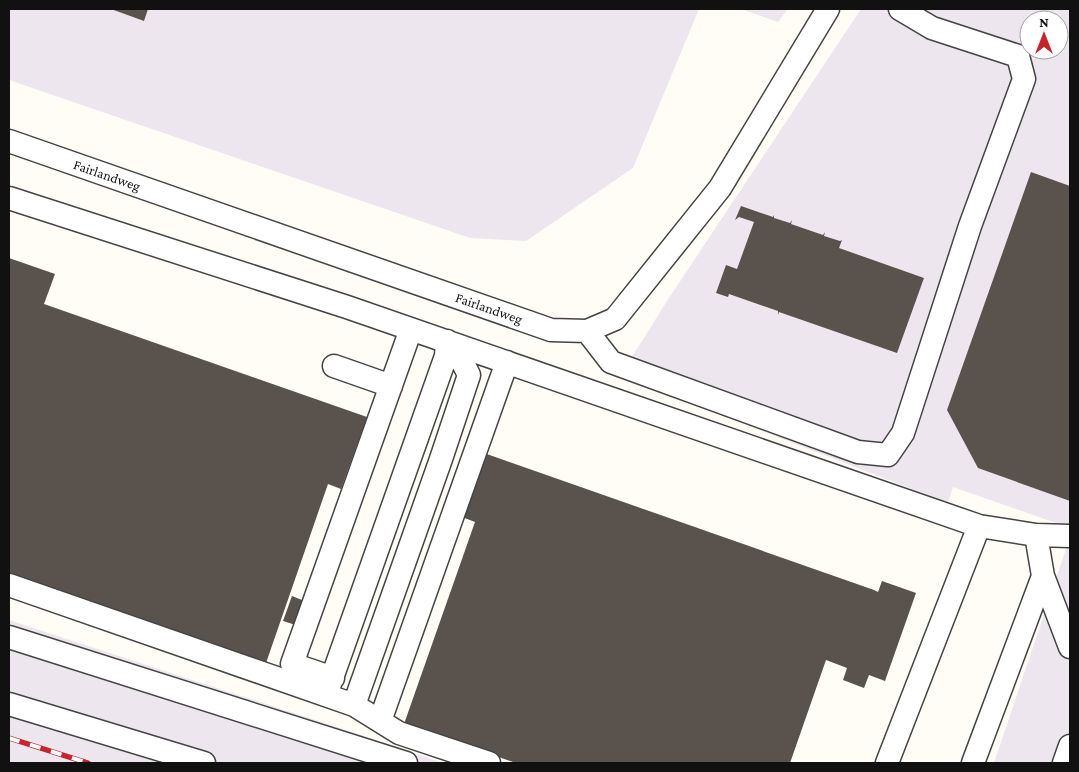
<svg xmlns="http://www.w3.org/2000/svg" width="1079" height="772" viewBox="0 0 1079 772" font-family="'Crimson Pro',serif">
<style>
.industrial{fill:#eee6ef;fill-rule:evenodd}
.building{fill:#5a524d}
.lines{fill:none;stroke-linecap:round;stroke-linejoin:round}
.minor-casing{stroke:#444;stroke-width:25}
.minor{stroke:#fff;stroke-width:22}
.rail-casing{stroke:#c4262e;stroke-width:5.5}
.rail{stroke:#fff;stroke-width:4;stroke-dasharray:11;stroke-linecap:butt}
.labels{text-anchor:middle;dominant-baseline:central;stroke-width:5;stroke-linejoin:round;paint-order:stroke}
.street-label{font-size:14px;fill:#111;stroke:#fff}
</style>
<rect width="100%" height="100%" fill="#fffdf5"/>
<!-- industrial -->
<path class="industrial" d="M 9,9 L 699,9 L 633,168 L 526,241 L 470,238 L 9,80 Z
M 741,9 L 788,9 L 778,22 Z
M 861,9 L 1070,9 L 1070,528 L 953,487 L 948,503 L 620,376 L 667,301 ZM 1029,20 L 1059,20 L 1059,50 L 1029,50 Z
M 1070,537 L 1070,763 L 994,763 Z
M 9,620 L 370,738 L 443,763 L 9,763 Z"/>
<!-- building -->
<path class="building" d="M 111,9 L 148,9 L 144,21 Z
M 1031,172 L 1070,186 L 1070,501 L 978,468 L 947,410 Z
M 741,206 L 773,217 L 774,215 L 774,218 L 790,223 L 792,220 L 791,224 L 823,235 L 825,232 L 824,236 L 840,241 L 842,240 L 839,248 L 924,278 L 897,353 L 779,312 L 778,315 L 778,311 L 729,294 L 728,297 L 716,293 L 726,265 L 737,269 L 754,222 L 739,217 L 735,220 Z
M 9,258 L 55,274 L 44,304 L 367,417 L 341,489 L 328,484 L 266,663 L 9,573 Z
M 484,453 L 874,590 L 878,592 L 882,581 L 916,593 L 885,681 L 869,675 L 864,688 L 843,680 L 847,668 L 826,660 L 790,763 L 516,763 L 404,724 L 475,522 L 462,517 Z
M 292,596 L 307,602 L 299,626 L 283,621 Z"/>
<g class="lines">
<!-- minor casing -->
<g class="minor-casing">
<path id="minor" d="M 9,141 L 551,330 L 587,331 L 615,319 L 720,188 L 828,9
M 9,198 L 347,307 L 979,526 L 1036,535 L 1070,536
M 587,331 L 611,362 L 858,452 L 888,455 L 903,433 L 970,226 L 1024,79 L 1018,56 L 932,28 L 900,9
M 334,366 L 391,386
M 1043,576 L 1070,647
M 9,585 L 354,705 L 399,733 L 489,763
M 9,637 L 406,763
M 333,678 L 292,664 L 411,329
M 327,692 L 446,356 L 447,341
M 9,704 L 204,763
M 354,705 L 441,459 L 469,375 L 459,355 L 447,341
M 380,721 L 507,362
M 887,763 L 979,526
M 973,763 L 1043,576 L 1036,535
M 1064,763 L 1070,746"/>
</g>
<!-- minor -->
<use href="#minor" class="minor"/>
<!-- rail casing -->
<g class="rail-casing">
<path id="rail" d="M 9,738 L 88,763"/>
</g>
<!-- rail -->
<use href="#rail" class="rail"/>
</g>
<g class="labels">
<!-- street labels -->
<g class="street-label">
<text transform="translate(107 175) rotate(19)">Fairlandweg</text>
<text transform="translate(489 308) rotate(19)">Fairlandweg</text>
</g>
</g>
<!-- border -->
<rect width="1079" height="772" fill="none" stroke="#111111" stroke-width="20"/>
<!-- north arrow -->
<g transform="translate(1044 35)"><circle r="24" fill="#ffffff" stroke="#a0a0a0"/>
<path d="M0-4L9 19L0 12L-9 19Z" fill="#c4262e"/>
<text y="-8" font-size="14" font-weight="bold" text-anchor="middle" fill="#111111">N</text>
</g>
</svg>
